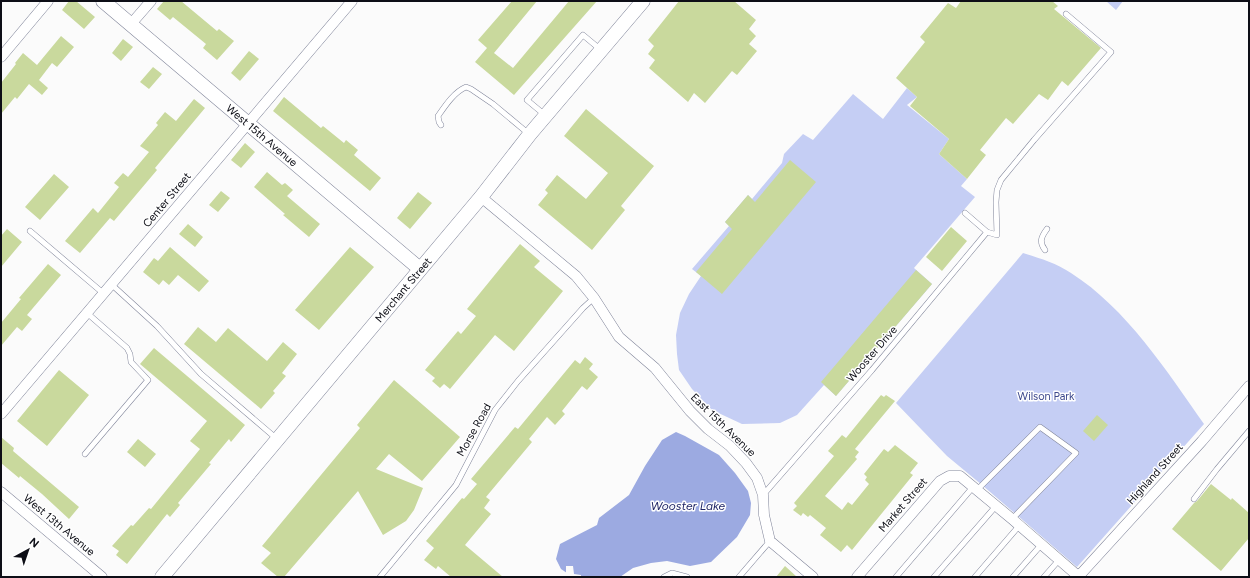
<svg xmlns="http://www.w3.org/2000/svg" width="1250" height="578" viewBox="0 0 1250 578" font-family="Figtree,sans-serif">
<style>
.green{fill:#c5cef4}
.water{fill:#9caae1}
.pier{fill:#fbfbfb}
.building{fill:#c9d99d}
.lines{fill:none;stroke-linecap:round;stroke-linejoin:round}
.lane-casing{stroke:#80859a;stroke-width:6}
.street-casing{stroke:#80859a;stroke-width:11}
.secondary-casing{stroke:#80859a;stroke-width:15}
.lane{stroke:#fff;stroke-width:5}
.street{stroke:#fff;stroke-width:10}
.secondary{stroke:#fff;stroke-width:14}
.labels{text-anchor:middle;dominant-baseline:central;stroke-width:3;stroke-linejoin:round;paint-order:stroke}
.street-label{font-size:11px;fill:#0d0e16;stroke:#fff}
.park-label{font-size:11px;fill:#3d488c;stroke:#fff}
.water-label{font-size:12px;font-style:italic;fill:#202666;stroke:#fff}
</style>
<rect width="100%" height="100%" fill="#fbfbfb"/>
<!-- green -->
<path class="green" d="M 1106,1 L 1123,1 L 1116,10 Z
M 907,88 L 917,97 L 907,105 L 949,139 L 939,154 L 967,179 L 961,186 L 975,197 L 914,268 L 932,284 L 836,396 L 824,385 L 797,415 L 780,423 L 742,424 L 712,410 L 692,389 L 679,370 L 677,354 L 676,335 L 680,313 L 689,294 L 701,276 L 692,269 L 729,226 L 725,222 L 748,195 L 752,199 L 782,163 L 784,154 L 803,134 L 813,140 L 853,94 L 883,119 Z
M 1023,253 C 1039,258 1056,263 1071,273 C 1126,308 1167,371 1204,424 L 1077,567 L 982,485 L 947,456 L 896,403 Z"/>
<!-- water -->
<path class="water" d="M 676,432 L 685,436 L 719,455 L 735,473 L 748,491 L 751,503 L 750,515 L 737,537 L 711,562 L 690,566 L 667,561 L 651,563 L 633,568 L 620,577 L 573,577 L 561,569 L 556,559 L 560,544 L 597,525 L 599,518 L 629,495 L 645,466 L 662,440 Z"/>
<!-- pier -->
<path class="pier" d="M 566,566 L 573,566 L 574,574 L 581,575 L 581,577 L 570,577 L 566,574 Z"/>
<!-- building -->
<path class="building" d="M 69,1 L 76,1 L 95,17 L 84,29 L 62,10 Z
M 164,1 L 181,1 L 217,31 L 219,29 L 234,41 L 217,60 L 203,48 L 206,44 L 173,17 L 170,20 L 157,9 Z
M 512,1 L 537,1 L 494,53 L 513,68 L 569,1 L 597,1 L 514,95 L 475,62 L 487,48 L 478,40 Z
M 679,1 L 734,1 L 756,20 L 749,29 L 756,36 L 749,44 L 757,51 L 737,75 L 732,71 L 705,103 L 694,93 L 688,102 L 649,68 L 655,60 L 648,54 L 654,46 L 648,40 Z
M 961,1 L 1052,1 L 1058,6 L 1054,9 L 1101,48 L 1068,86 L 1062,81 L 1048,100 L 1039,94 L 1013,124 L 1006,118 L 980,150 L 986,155 L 967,179 L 939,154 L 949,139 L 910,106 L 917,97 L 896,78 L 925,42 L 920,37 L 948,3 L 956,8 Z
M 61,36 L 74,47 L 57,67 L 52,63 L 39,80 L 48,88 L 42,95 L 29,84 L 17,99 L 15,97 L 1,114 L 1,83 L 16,64 L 15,63 L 23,53 L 37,65 Z
M 123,39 L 133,47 L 121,61 L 112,53 Z
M 249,51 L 259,59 L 240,81 L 231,73 Z
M 153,67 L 162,74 L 149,89 L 140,82 Z
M 284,97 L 321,128 L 323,126 L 344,143 L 346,140 L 358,150 L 354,155 L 381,178 L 370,191 L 273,111 Z
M 194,99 L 205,108 L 155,168 L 157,170 L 114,221 L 110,218 L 80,253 L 65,241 L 93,208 L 98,213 L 119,187 L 114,183 L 123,173 L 128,177 L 149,152 L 140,146 L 158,125 L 156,123 L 165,112 L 176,121 Z
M 586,109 L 654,166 L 621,206 L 625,210 L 592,250 L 538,205 L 548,193 L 545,190 L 557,175 L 586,199 L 608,173 L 564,136 Z
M 245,143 L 255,152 L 241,168 L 231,160 Z
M 790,160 L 816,182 L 722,294 L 696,272 L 732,229 L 725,222 L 748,195 L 755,202 Z
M 267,172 L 282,185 L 285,183 L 293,190 L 287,196 L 320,224 L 309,237 L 283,215 L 285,214 L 254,187 Z
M 54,174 L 69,187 L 40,220 L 25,207 Z
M 221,191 L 230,198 L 218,212 L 209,205 Z
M 418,192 L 432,203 L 410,229 L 397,218 Z
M 188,224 L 203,237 L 195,247 L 179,234 Z
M 951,227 L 967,241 L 942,271 L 926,257 Z
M 7,229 L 22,242 L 1,267 L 1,236 Z
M 520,244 L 540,261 L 534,267 L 563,291 L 514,351 L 495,335 L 450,389 L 444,384 L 440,388 L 432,381 L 435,378 L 425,370 L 458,331 L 461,334 L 476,316 L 467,309 Z
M 170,247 L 209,281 L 199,292 L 178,275 L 169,285 L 163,280 L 159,285 L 143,272 L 154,258 L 158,261 Z
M 350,247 L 374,267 L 319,330 L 295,310 Z
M 48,264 L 61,275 L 27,315 L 32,319 L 22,331 L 17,327 L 1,346 L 1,323 L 21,299 L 19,298 Z
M 916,270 L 932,284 L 836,396 L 821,382 Z
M 198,327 L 216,342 L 228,328 L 267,361 L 283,342 L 297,354 L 282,373 L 286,376 L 273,391 L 275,393 L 261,409 L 184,344 Z
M 154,348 L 245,425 L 231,442 L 229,439 L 209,463 L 211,464 L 178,503 L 180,505 L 170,517 L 167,514 L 127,564 L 116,555 L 119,551 L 112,546 L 131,525 L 133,526 L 149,508 L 151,509 L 200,449 L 190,441 L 207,421 L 140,364 Z
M 585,357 L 593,364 L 589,369 L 598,377 L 587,390 L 582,386 L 562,411 L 565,414 L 555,425 L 547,417 L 529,439 L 532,442 L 486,497 L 490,500 L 484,508 L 491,514 L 465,545 L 503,577 L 451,577 L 438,566 L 436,569 L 424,560 L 434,548 L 426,541 L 462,498 L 464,499 L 477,484 L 471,479 L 515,427 L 518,429 L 575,360 L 580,364 Z
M 59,370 L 89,395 L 47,446 L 17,421 Z
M 394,380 L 460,437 L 422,481 L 389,454 L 376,469 L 423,488 L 414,510 L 406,521 L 383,535 L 358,491 L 284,577 L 278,577 L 261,563 L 271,553 L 262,546 L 360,428 L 357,425 Z
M 881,395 L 884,397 L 886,395 L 895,401 L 855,449 L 859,452 L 855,457 L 857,459 L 825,496 L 842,510 L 848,502 L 852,505 L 869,484 L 865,480 L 867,477 L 864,474 L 884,449 L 888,452 L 895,445 L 918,463 L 910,473 L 913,475 L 852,550 L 847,545 L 841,552 L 820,535 L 826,528 L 810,515 L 808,517 L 803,513 L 801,516 L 793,510 L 797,506 L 794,503 L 834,456 L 828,451 L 842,435 L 846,438 Z
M 1097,415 L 1108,425 L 1094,441 L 1083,431 Z
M 1,437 L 14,448 L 13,451 L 79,507 L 69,519 L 42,494 L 20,476 L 19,478 L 1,463 Z
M 138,439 L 156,454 L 145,467 L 127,452 Z
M 1211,484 L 1231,500 L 1232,498 L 1249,513 L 1249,538 L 1221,571 L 1172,529 L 1194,503 L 1197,501 Z
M 785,566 L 797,577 L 776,577 Z"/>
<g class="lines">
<!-- lane casing -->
<g class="lane-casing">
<path id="lane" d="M 545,115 L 527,100 L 583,35 L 601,50
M 441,125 L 439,122 L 438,116 C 445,106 454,92 466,87 L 471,89 L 493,104 L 529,134
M 965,213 L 987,232
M 30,231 L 103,293
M 1045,250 C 1039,242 1041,237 1047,229
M 111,284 L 157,326 L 201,374 L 277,439
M 85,454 L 148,380 L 131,362 L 130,354 L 127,348 L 87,313
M 977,490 L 1040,427 L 1076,453 L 1012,519
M 763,495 L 872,370 L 987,232 L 997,235 L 996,202 L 997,190 L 1001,180 L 1034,140 L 1111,52 L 1066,14
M 1194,499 L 1217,469 L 1249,431
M 380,577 L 456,485 L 495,410 L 518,381 L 583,308 L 594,298
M 664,577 L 672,573 L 687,577
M 739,577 L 770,541
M 896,577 L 973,487
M 934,577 L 996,506
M 975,577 L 1019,526
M 1013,577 L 1041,545
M 1044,577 L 1059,560"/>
</g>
<!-- street casing -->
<g class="street-casing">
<path id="street" d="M 131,24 L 151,1
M 1,57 L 48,1
M 481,197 L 576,276 L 594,298 L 619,337 L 655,368 L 690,411 L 708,429 L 730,446 L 746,463 L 757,478 L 763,495 L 764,515 L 770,541 L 813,577
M 1,414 L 352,1
M 1,492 L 102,577
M 857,577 L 940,481 L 949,476 L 960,476 L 1012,519 L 1078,576
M 1078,577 L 1202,441 L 1249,386"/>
</g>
<!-- secondary casing -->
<g class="secondary-casing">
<g id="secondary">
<path id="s1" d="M 103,1 L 420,269"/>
<path id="s2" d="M 162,577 L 481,197 L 530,134 L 643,1"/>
</g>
</g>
<!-- lane -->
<use href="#lane" class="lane"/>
<!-- street -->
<use href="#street" class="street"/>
<!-- secondary -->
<use href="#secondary" class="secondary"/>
</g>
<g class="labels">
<!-- street labels -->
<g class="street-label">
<text stroke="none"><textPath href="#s1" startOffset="208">West 15th Avenue</textPath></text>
<text transform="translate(167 200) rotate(-50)">Center Street</text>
<text stroke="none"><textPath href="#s2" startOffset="375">Merchant Street</textPath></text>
<text transform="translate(872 354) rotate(-49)">Wooster Drive</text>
<text transform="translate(723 425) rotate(44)">East 15th Avenue</text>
<text transform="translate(474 430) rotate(-61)">Morse Road</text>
<text transform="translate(1155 474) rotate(-48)">Highland Street</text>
<text transform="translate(903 505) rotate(-49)">Market Street</text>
<text transform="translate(59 525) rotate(40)">West 13th Avenue</text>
</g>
<!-- park labels -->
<g class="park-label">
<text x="1046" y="396">Wilson Park</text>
</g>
<!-- water labels -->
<g class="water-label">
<text x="688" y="506">Wooster Lake</text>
</g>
</g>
<!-- border -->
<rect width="1250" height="578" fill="none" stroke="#0d0e16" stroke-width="4"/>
<!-- north arrow -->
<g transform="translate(28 550) rotate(40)" stroke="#ffffff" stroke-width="3" paint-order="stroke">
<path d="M0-3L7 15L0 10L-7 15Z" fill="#0d0e16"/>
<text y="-6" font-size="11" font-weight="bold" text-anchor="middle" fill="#0d0e16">N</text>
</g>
</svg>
